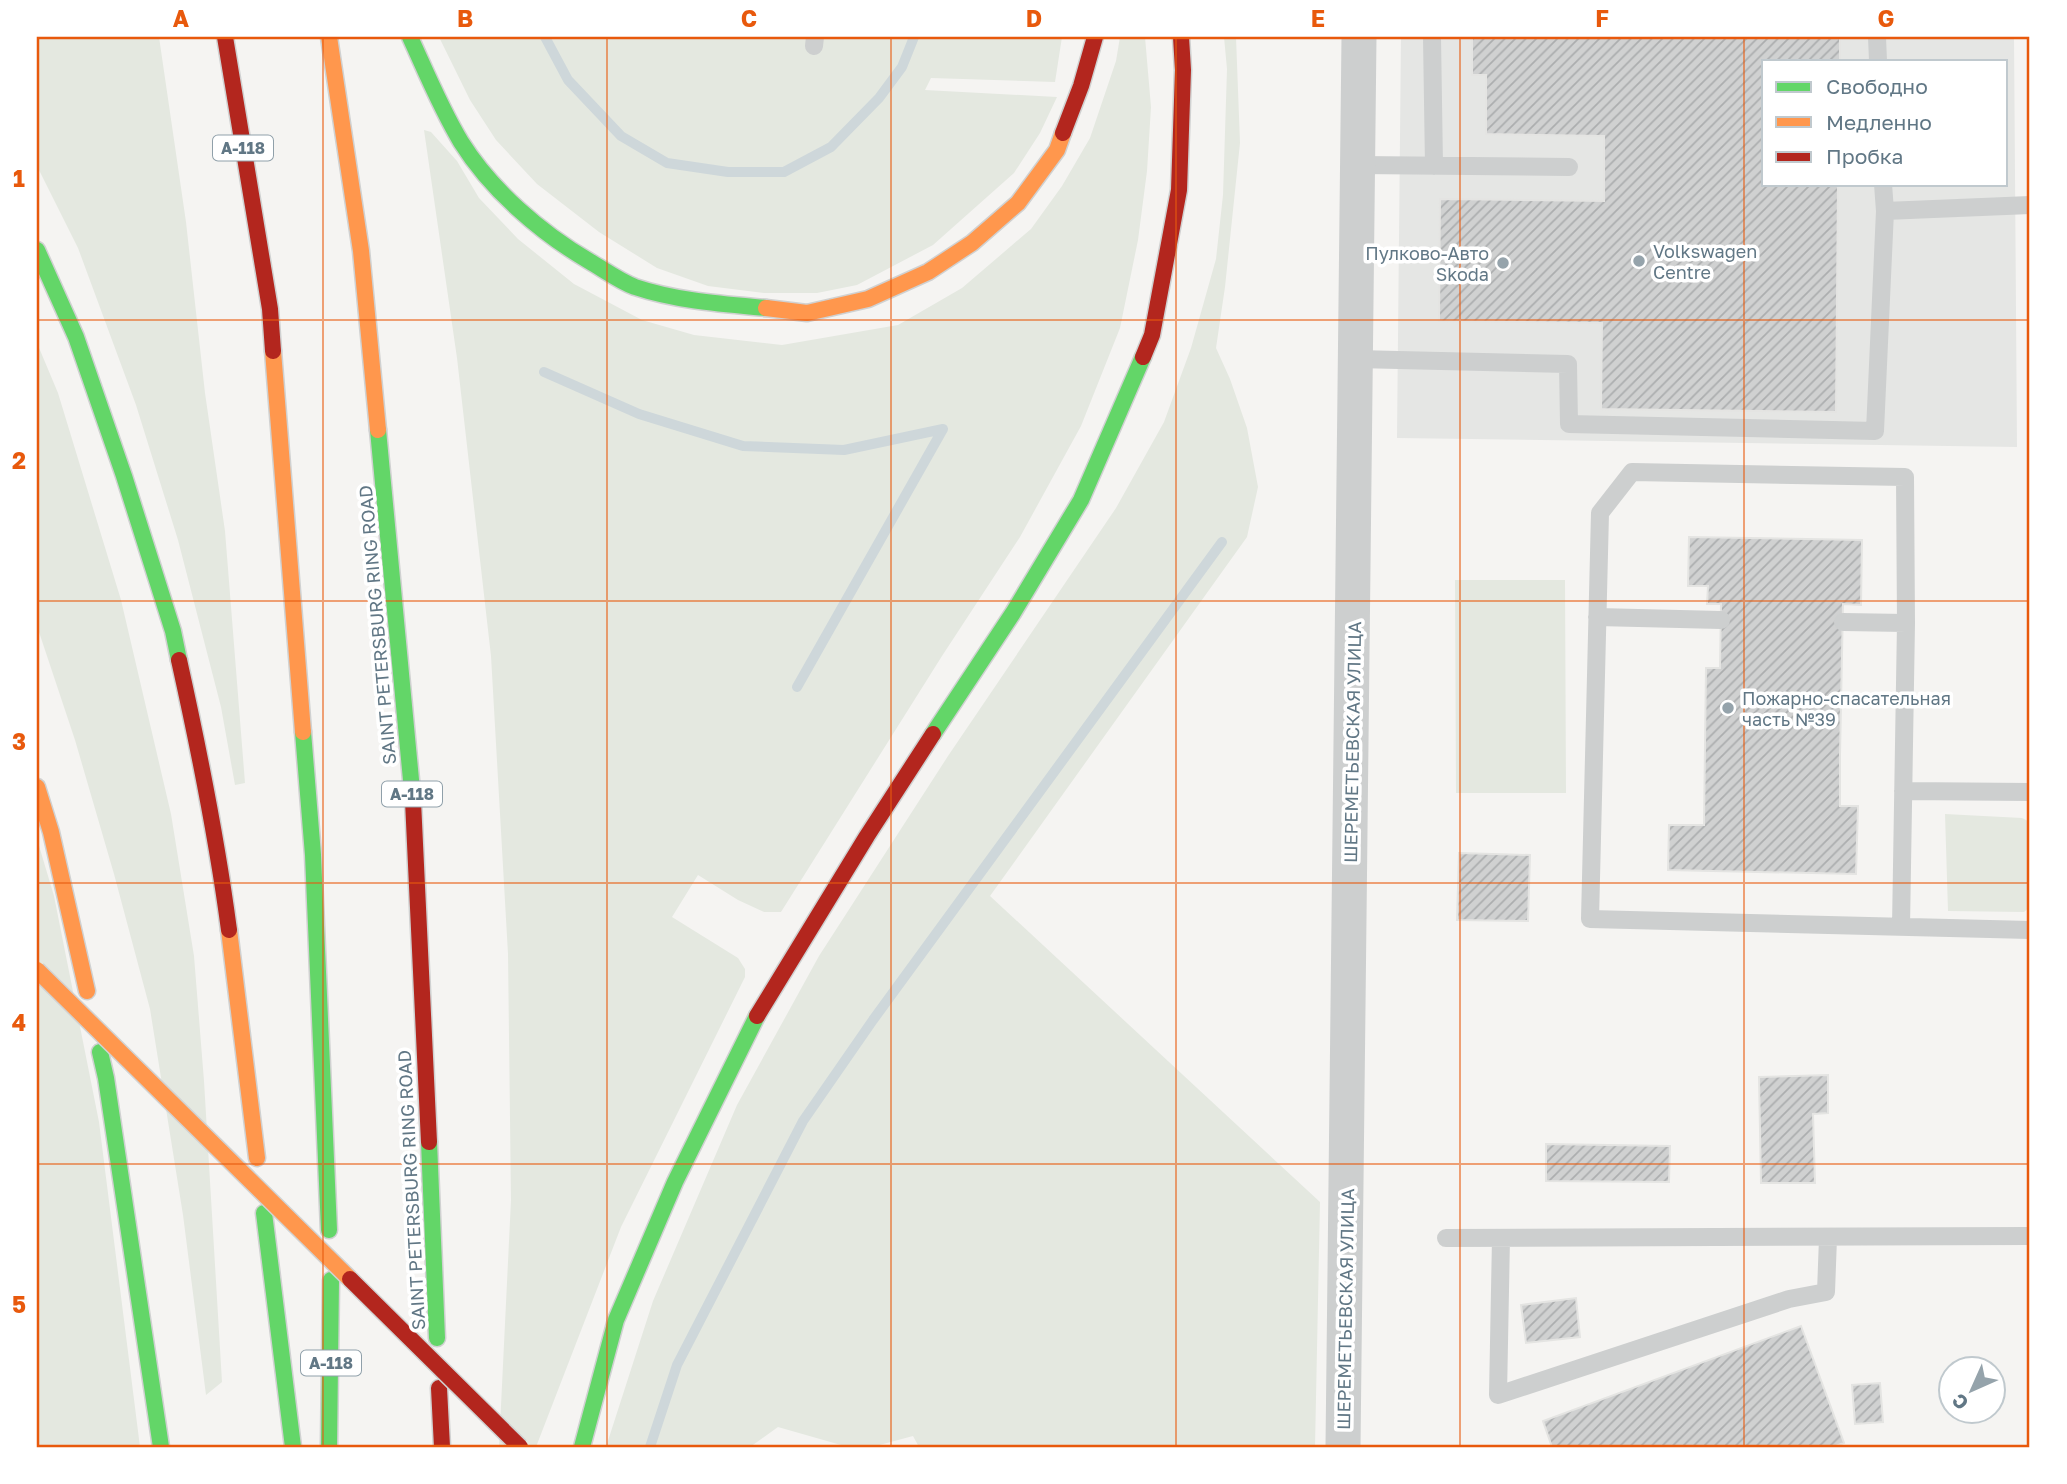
<svg xmlns="http://www.w3.org/2000/svg" width="2067" height="1484" viewBox="0 0 2067 1484" font-family="'Golos Text',sans-serif">
<style>
.built{fill:#e5e6e4;fill-rule:evenodd}
.green{fill:#e4e8e0}
.lines{fill:none;stroke-linecap:round;stroke-linejoin:round}
.stream{stroke:#ced7da;stroke-width:10}
.building{fill:url(#building-hatch);stroke:#e4e4e2;stroke-width:2}
.fast-casing{stroke:#d0d1d1;stroke-width:19}
.slow-casing{stroke:#d0d1d1;stroke-width:19}
.jam-casing{stroke:#d0d1d1;stroke-width:19}
.lane{stroke:#cdcfcf;stroke-width:18}
.street{stroke:#cdcfcf;stroke-width:35}
.fast{stroke:#63d668;stroke-width:16}
.slow{stroke:#ff974d;stroke-width:16}
.jam{stroke:#b3261e;stroke-width:16}
.slow-bridge-casing{stroke:#d1d2d2;stroke-width:19;stroke-linecap:butt}
.jam-bridge-casing{stroke:#d1d2d2;stroke-width:19;stroke-linecap:butt}
.slow-bridge{stroke:#ff974d;stroke-width:16}
.jam-bridge{stroke:#b3261e;stroke-width:16}
.grid{fill:none;stroke:#e8590c;stroke-width:2;stroke-opacity:0.55}
.poi-dot{fill:#95a3ab;stroke:#fff;stroke-width:2.5}
.labels{text-anchor:middle;dominant-baseline:central;stroke-width:7;stroke-linejoin:round;paint-order:stroke}
.shield{fill:#fff;stroke:#90a0aa;stroke-width:2}
.shield-label{font-size:16px;font-weight:bold;fill:#617785}
.poi-label{font-size:18px;fill:#617785;stroke:#fff;text-anchor:start}
.street-label{font-size:18px;fill:#617785;stroke:#fff}
.neatline{fill:none;stroke:#e8590c;stroke-width:2.5}
.grid-label{font-size:23px;text-anchor:middle;font-weight:bold;fill:#e8590c}
</style>
<defs>
<pattern id="building-hatch" width="6" height="6" patternUnits="userSpaceOnUse" patternTransform="scale(1.75)"><rect width="6" height="6" fill="#d0d1d1"/><path d="M-1 1l2-2M0 6l6-6M5 7l2-2" fill="none" stroke="#acaeaf"/></pattern>
</defs>
<rect width="100%" height="100%" fill="#f5f4f2"/>
<!-- built -->
<path class="built" d="M 1401,37 L 2014,37 L 2017,447 L 1397,438 ZM 1764,61 L 2006,61 L 2006,184 L 1764,184 Z"/>
<!-- green -->
<path class="green" d="M 37,37 L 159,37 L 186,222 L 205,393 L 225,531 L 245,783 L 235,785 L 221,707 L 178,540 L 136,405 L 78,248 L 37,166 Z
M 439,37 L 1062,37 L 1055,82 L 931,78 L 925,90 L 1057,97 L 1040,133 L 1014,173 L 933,245 L 857,285 L 817,293 L 764,293 L 708,286 L 657,268 L 599,232 L 537,184 L 496,140 L 470,100 Z
M 1120,37 L 1145,37 L 1151,107 L 1147,171 L 1138,240 L 1120,328 L 1081,426 L 1020,537 L 942,656 L 781,912 L 764,912 L 738,900 L 698,875 L 672,917 L 738,958 L 745,969 L 745,977 L 621,1227 L 536,1447 L 499,1447 L 511,1200 L 508,954 L 491,656 L 457,358 L 424,130 L 431,132 L 457,161 L 479,198 L 518,239 L 574,284 L 642,320 L 694,335 L 782,345 L 898,325 L 962,288 L 1031,229 L 1062,186 L 1090,138 L 1116,61 Z
M 1224,37 L 1236,37 L 1240,143 L 1225,287 L 1216,348 L 1230,379 L 1247,428 L 1258,487 L 1247,537 L 990,896 L 1320,1202 L 1315,1447 L 919,1447 L 913,1436 L 872,1447 L 848,1447 L 778,1427 L 750,1447 L 606,1447 L 653,1301 L 737,1105 L 819,956 L 948,756 L 1116,508 L 1164,422 L 1191,348 L 1216,259 L 1223,195 L 1227,69 Z
M 37,343 L 58,393 L 121,600 L 171,814 L 194,956 L 204,1081 L 222,1382 L 206,1395 L 183,1215 L 150,1009 L 114,874 L 75,740 L 37,626 Z
M 1455,580 L 1565,580 L 1566,793 L 1456,793 Z
M 1945,814 L 2022,818 L 2030,822 L 2030,907 L 2024,912 L 1948,911 Z
M 37,839 L 54,896 L 99,1122 L 140,1447 L 37,1447 Z"/>
<g class="lines">
<!-- stream -->
<path class="stream" d="M 545,37 L 568,80 L 621,136 L 667,163 L 728,172 L 784,172 L 831,147 L 879,98 L 902,67 L 914,37
M 544,372 L 639,414 L 743,446 L 844,450 L 943,429 L 797,687
M 650,1447 L 677,1365 L 803,1121 L 873,1020 L 1222,542"/>
</g>
<!-- building -->
<path class="building" d="M 1472,37 L 1840,37 L 1840,61 L 1764,61 L 1764,184 L 1838,184 L 1836,412 L 1601,409 L 1602,323 L 1439,321 L 1440,199 L 1604,201 L 1604,136 L 1486,134 L 1486,75 L 1472,75 Z
M 1689,537 L 1862,540 L 1861,605 L 1843,604 L 1840,755 L 1840,806 L 1858,806 L 1856,874 L 1668,870 L 1669,825 L 1704,825 L 1706,668 L 1720,668 L 1721,604 L 1707,604 L 1708,586 L 1688,586 Z
M 1459,853 L 1530,855 L 1528,921 L 1457,920 Z
M 1828,1075 L 1828,1113 L 1813,1114 L 1815,1183 L 1761,1183 L 1759,1077 Z
M 1546,1144 L 1670,1146 L 1669,1182 L 1546,1181 Z
M 1576,1298 L 1580,1337 L 1526,1343 L 1521,1305 Z
M 1801,1326 L 1844,1443 L 1833,1447 L 1552,1447 L 1543,1421 Z
M 1880,1383 L 1883,1422 L 1855,1424 L 1852,1385 Z"/>
<g class="lines">
<!-- fast casing -->
<g class="fast-casing">
<path id="fast" d="M 410,37 C 426,72 441,109 461,142 C 491,190 541,233 589,261 C 603,269 619,281 635,287 C 677,301 722,304 766,308
M 37,250 L 76,337 L 124,476 L 173,631 L 179,660
M 378,430 L 413,801
M 303,732 L 313,855 L 329,1230
M 933,734 L 1013,613 L 1081,500 L 1143,357
M 100,1052 L 106,1078 L 161,1447
M 429,1142 L 437,1338
M 264,1213 L 293,1447
M 329,1447 L 331,1280
M 582,1447 L 616,1320 L 675,1182 L 757,1016"/>
</g>
<!-- slow casing -->
<g class="slow-casing">
<path id="slow" d="M 329,37 L 361,251 L 378,430
M 766,308 L 807,313 L 868,299 L 928,272 L 972,243 L 1018,203 L 1057,150 L 1063,133
M 273,351 L 303,732
M 37,787 L 51,832 L 87,991
M 229,930 L 257,1158"/>
</g>
<!-- jam casing -->
<g class="jam-casing">
<path id="jam" d="M 225,37 L 270,309 L 273,351
M 1063,133 L 1081,86 L 1095,37
M 1143,357 L 1152,335 L 1179,190 L 1183,70 L 1181,37
M 179,660 C 199,750 217,839 229,930
M 413,801 L 429,1142
M 757,1016 L 867,836 L 933,734
M 439,1388 L 442,1447"/>
</g>
<!-- lane -->
<path class="lane" d="M 1432,37 L 1434,166
M 1877,37 L 1878,61
M 814,46 L 815,37
M 1358,165 L 1569,167
M 1885,211 L 2030,205
M 1356,359 L 1568,364 L 1569,424 L 1875,431 L 1885,211 L 1883,184
M 1597,617 L 1721,620
M 1843,622 L 1906,623
M 1903,791 L 2030,792
M 1901,927 L 1906,623 L 1905,477 L 1632,472 L 1600,513 L 1590,919 L 2030,930
M 1446,1238 L 2030,1236
M 1501,1238 L 1498,1395 L 1789,1299 L 1826,1292 L 1828,1238"/>
<!-- street -->
<path class="street" d="M 1343,1447 L 1359,37"/>
<!-- fast -->
<use href="#fast" class="fast"/>
<!-- slow -->
<use href="#slow" class="slow"/>
<!-- jam -->
<use href="#jam" class="jam"/>
<!-- slow-bridge casing -->
<g class="slow-bridge-casing">
<path id="slow-bridge" d="M 37,970 L 350,1279"/>
</g>
<!-- jam-bridge casing -->
<g class="jam-bridge-casing">
<path id="jam-bridge" d="M 350,1279 L 520,1447"/>
</g>
<!-- slow-bridge -->
<use href="#slow-bridge" class="slow-bridge"/>
<!-- jam-bridge -->
<use href="#jam-bridge" class="jam-bridge"/>
</g>
<!-- grid -->
<path class="grid" d="M 323,37 L 323,1447M 607,37 L 607,1447M 891,37 L 891,1447M 1176,37 L 1176,1447M 1460,37 L 1460,1447M 1744,37 L 1744,1447M 37,320 L 2030,320M 37,601 L 2030,601M 37,883 L 2030,883M 37,1164 L 2030,1164"/>
<!-- markers -->
<g class="poi-dot">
<circle cx="1639" cy="261" r="7"/>
<circle cx="1503" cy="263" r="7"/>
<circle cx="1728" cy="708" r="7"/>
</g>
<g class="labels">
<!-- shield labels -->
<g class="shield">
<rect x="213" y="135.5" width="60" height="25" rx="5"/>
<rect x="382" y="781.5" width="60" height="25" rx="5"/>
<rect x="301" y="1350.5" width="60" height="25" rx="5"/>
</g>
<g class="shield-label">
<text x="243" y="148">А-118</text>
<text x="412" y="794">А-118</text>
<text x="331" y="1363">А-118</text>
</g>
<!-- poi labels -->
<g class="poi-label">
<text x="1653" y="251">Volkswagen<tspan x="1653" dy="21">Centre</tspan></text>
<text x="1489" y="253" text-anchor="end">Пулково-Авто<tspan x="1489" dy="21">Skoda</tspan></text>
<text x="1742" y="698">Пожарно-спасательная<tspan x="1742" dy="21">часть №39</tspan></text>
</g>
<!-- street labels -->
<g class="street-label">
<text transform="translate(377 625) rotate(-95)">SAINT PETERSBURG RING ROAD</text>
<text transform="translate(1352 742) rotate(-89)">ШЕРЕМЕТЬЕВСКАЯ УЛИЦА</text>
<text transform="translate(411 1190) rotate(-93)">SAINT PETERSBURG RING ROAD</text>
<text transform="translate(1345 1309) rotate(-89)">ШЕРЕМЕТЬЕВСКАЯ УЛИЦА</text>
</g>
</g>
<!-- border -->
<rect width="2067" height="1484" fill="none" stroke="#ffffff" stroke-width="77"/>
<!-- legend -->
<rect x="1762" y="60" width="245" height="126" fill="#ffffff" stroke="#c0c9ce" stroke-width="2"/>
<rect x="1776" y="82" width="35" height="10" fill="#63d668" stroke="#c0c9ce" stroke-width="2"/>
<text x="1826" y="94" font-size="21" fill="#617785">Свободно</text>
<rect x="1776" y="117" width="35" height="10" fill="#ff974d" stroke="#c0c9ce" stroke-width="2"/>
<text x="1826" y="130" font-size="21" fill="#617785">Медленно</text>
<rect x="1776" y="152" width="35" height="10" fill="#b3261e" stroke="#c0c9ce" stroke-width="2"/>
<text x="1826" y="164" font-size="21" fill="#617785">Пробка</text>
<!-- north arrow -->
<g transform="translate(1972 1390) rotate(225)"><circle r="33" fill="#ffffff" stroke="#c0c9ce" stroke-width="2"/>
<path d="M0-5L12 26L0 18L-12 26Z" fill="#95a3ab"/>
<text y="-10" font-size="19" font-weight="bold" text-anchor="middle" fill="#617785">С</text>
</g>
<rect x="38" y="38" width="1990" height="1408" class="neatline"/>
<g class="grid-label">
<text x="181" y="27">A</text>
<text x="465" y="27">B</text>
<text x="749" y="27">C</text>
<text x="1034" y="27">D</text>
<text x="1318" y="27">E</text>
<text x="1602" y="27">F</text>
<text x="1886" y="27">G</text>
<text x="19" y="187">1</text>
<text x="19" y="469">2</text>
<text x="19" y="750">3</text>
<text x="19" y="1031">4</text>
<text x="19" y="1313">5</text>
</g>
</svg>
